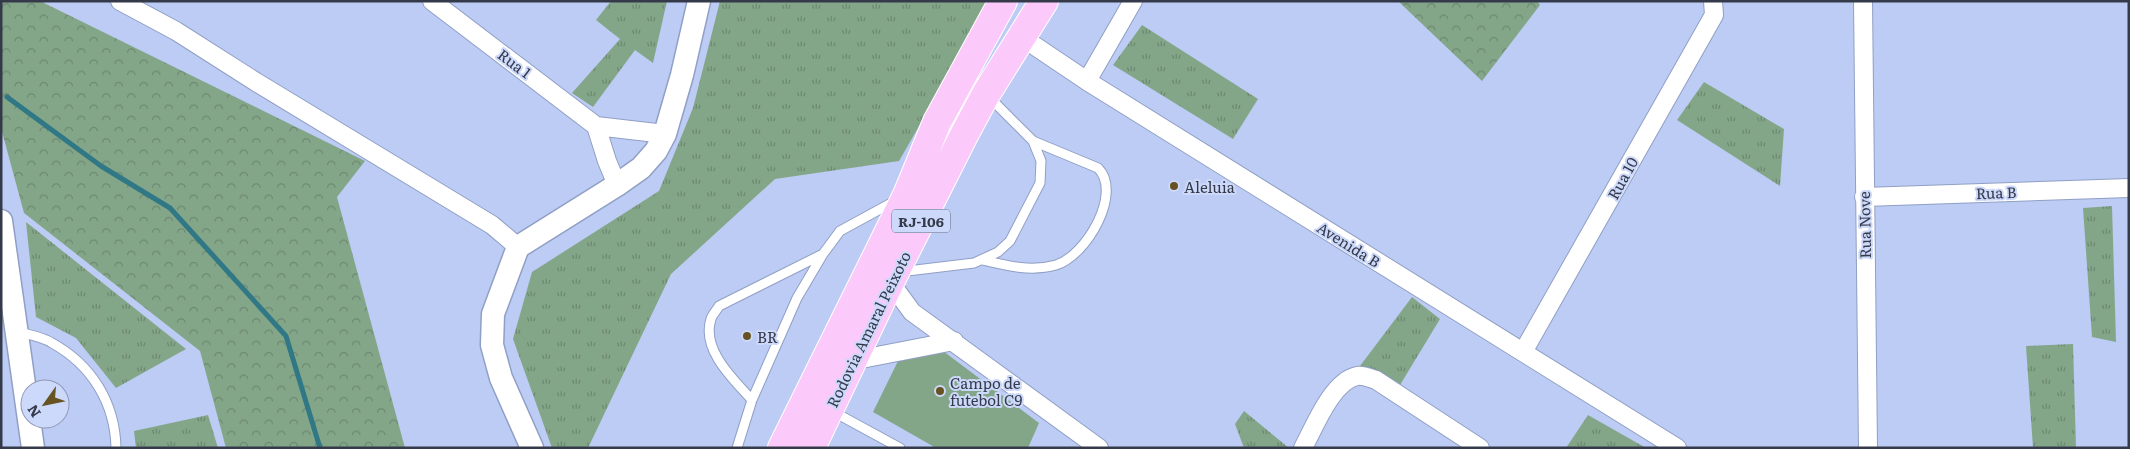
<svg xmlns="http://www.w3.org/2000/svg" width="2130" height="449" viewBox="0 0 2130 449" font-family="Literata,serif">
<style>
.grass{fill:url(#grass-tufts)}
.forest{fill:url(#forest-crowns)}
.pitch{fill:#84a688}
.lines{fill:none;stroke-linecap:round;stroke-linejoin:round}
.stream{stroke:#307886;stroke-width:5}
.service-casing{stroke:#909fc5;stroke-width:11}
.minor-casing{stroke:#909fc5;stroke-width:20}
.tertiary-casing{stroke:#909fc5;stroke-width:25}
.trunk-casing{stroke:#fff;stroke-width:30}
.service{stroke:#fff;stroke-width:9}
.minor{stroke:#fff;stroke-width:18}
.tertiary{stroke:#fff;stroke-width:22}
.trunk{stroke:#fccafa;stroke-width:28}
.poi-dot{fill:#665321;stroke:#cdd9fa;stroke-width:2}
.labels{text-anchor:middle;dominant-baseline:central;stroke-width:4;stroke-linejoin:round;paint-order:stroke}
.shield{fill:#cdd9fa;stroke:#626a7f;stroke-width:1}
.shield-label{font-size:14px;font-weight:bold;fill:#343a4a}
.street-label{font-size:15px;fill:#343a4a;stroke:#cdd9fa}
.poi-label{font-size:15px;fill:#343a4a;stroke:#cdd9fa;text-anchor:start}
</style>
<defs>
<pattern id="grass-tufts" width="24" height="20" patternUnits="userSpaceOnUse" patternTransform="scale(1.25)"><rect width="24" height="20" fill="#84a688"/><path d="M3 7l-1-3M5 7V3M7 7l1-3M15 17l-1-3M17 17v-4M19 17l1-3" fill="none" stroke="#6d8871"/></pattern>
<pattern id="forest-crowns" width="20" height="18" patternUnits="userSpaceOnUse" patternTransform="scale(1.25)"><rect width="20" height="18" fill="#84a688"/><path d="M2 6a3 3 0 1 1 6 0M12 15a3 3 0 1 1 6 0" fill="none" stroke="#6d8871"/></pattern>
</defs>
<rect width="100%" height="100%" fill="#bcccf4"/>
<!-- grass -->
<path class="grass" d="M 611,1 L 667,1 L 653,63 L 635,50 L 593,107 L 572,93 L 620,39 L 596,20 Z
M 720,1 L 991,1 L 899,161 L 775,179 L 671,274 L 588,448 L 552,448 L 513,339 L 532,272 L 659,191 L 693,108 Z
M 1142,25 L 1258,99 L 1233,139 L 1113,65 Z
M 1704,82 L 1784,129 L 1780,186 L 1677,120 Z
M 2112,206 L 2116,342 L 2092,337 L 2083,208 Z
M 26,222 L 186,349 L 116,388 L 76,338 L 36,317 Z
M 1412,297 L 1440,319 L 1400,385 L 1360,366 Z
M 2073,344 L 2076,448 L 2033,448 L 2026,346 Z
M 1244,411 L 1289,448 L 1244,448 L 1235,424 Z
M 208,415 L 218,448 L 136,448 L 134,431 Z
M 1588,415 L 1646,448 L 1566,448 Z"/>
<!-- forest -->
<path class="forest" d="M 1,1 L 40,1 L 365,161 L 337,197 L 405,448 L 226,448 L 200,351 L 24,213 L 1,128 Z
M 1398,1 L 1537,1 L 1540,5 L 1482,81 Z"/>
<!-- pitch -->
<path class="pitch" d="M 943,351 L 1039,423 L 1028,448 L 936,448 L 873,412 L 899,359 Z"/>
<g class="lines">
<!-- stream -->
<path class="stream" d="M 7,97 L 101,166 L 170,208 L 286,336 L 320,448"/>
<!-- service casing -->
<g class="service-casing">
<path id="service" d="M 983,260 C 1008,266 1031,272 1056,265 C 1086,256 1123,193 1098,168 L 1033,141
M 899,272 L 974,263 L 998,252 L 1010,241 L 1040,183 L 1041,161 L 1033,141 L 989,97
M 19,332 C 30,335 43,337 52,343 C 92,365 115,403 116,448
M 752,400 C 734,380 701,350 711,319 C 712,315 717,310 719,306 L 823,254
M 832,411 L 900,448
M 737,448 L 752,400 L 797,298 L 823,254 L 840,231 L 895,201"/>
</g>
<!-- minor casing -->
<g class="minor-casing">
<path id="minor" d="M 120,1 L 176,31 L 256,82 L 492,225 L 518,247
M 432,1 L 596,126
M 1863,1 L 1868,448
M 1023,38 L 1087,81 L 1677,448
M 1087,81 L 1133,1
M 617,185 L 607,161 L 596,126 L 665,134
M 1864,197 L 2129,188
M 890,282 L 912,312 L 1099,448
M 1523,352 L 1714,15 L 1713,1
M 851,361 L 954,341
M 1303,448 C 1314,428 1332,381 1357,376 C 1364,375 1369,378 1376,380 L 1480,448"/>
</g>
<!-- tertiary casing -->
<g class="tertiary-casing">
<path id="tertiary" d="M 1,221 L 33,448
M 532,448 L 501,378 L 492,345 L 493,314 L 518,247 L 617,185 L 641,168 L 656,151 L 665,134 L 682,75 L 699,1"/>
</g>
<!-- trunk casing -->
<g class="trunk-casing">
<path id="trunk" d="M 782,448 L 907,195 L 937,122 L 1003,1
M 811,448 L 890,282 L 963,137 L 986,94 L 1044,1"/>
</g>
<!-- service -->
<use href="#service" class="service"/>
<!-- minor -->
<use href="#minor" class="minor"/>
<!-- tertiary -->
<use href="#tertiary" class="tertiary"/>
<!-- trunk -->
<use href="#trunk" class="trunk"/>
</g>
<!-- markers -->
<g class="poi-dot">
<circle cx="1174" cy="186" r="5"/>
<circle cx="747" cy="336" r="5"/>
<circle cx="940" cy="391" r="5"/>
</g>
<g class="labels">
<!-- shield labels -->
<rect class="shield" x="892" y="209.5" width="58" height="23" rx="4"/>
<g class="shield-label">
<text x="921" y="221">RJ-106</text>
</g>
<!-- street labels -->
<g class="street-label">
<text transform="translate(515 63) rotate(37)">Rua 1</text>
<text transform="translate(1622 178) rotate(-61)">Rua 10</text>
<text transform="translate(1996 192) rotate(-2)">Rua B</text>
<text transform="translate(1864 225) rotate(-91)">Rua Nove</text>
<text transform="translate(1349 244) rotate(32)">Avenida B</text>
<text transform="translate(868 329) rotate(-64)">Rodovia Amaral Peixoto</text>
</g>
<!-- poi labels -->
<g class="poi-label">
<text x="1184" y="186">Aleluia</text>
<text x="757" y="336">BR</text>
<text x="950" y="382">Campo de<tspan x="950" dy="17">futebol C9</tspan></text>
</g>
</g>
<!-- border -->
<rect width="2130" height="449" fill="none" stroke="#343a4a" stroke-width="5"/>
<!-- north arrow -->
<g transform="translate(45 404) rotate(237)"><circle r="24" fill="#cdd9fa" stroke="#9099b4"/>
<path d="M0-4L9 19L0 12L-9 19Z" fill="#665321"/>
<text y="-8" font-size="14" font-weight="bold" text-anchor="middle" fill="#343a4a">N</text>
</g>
</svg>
